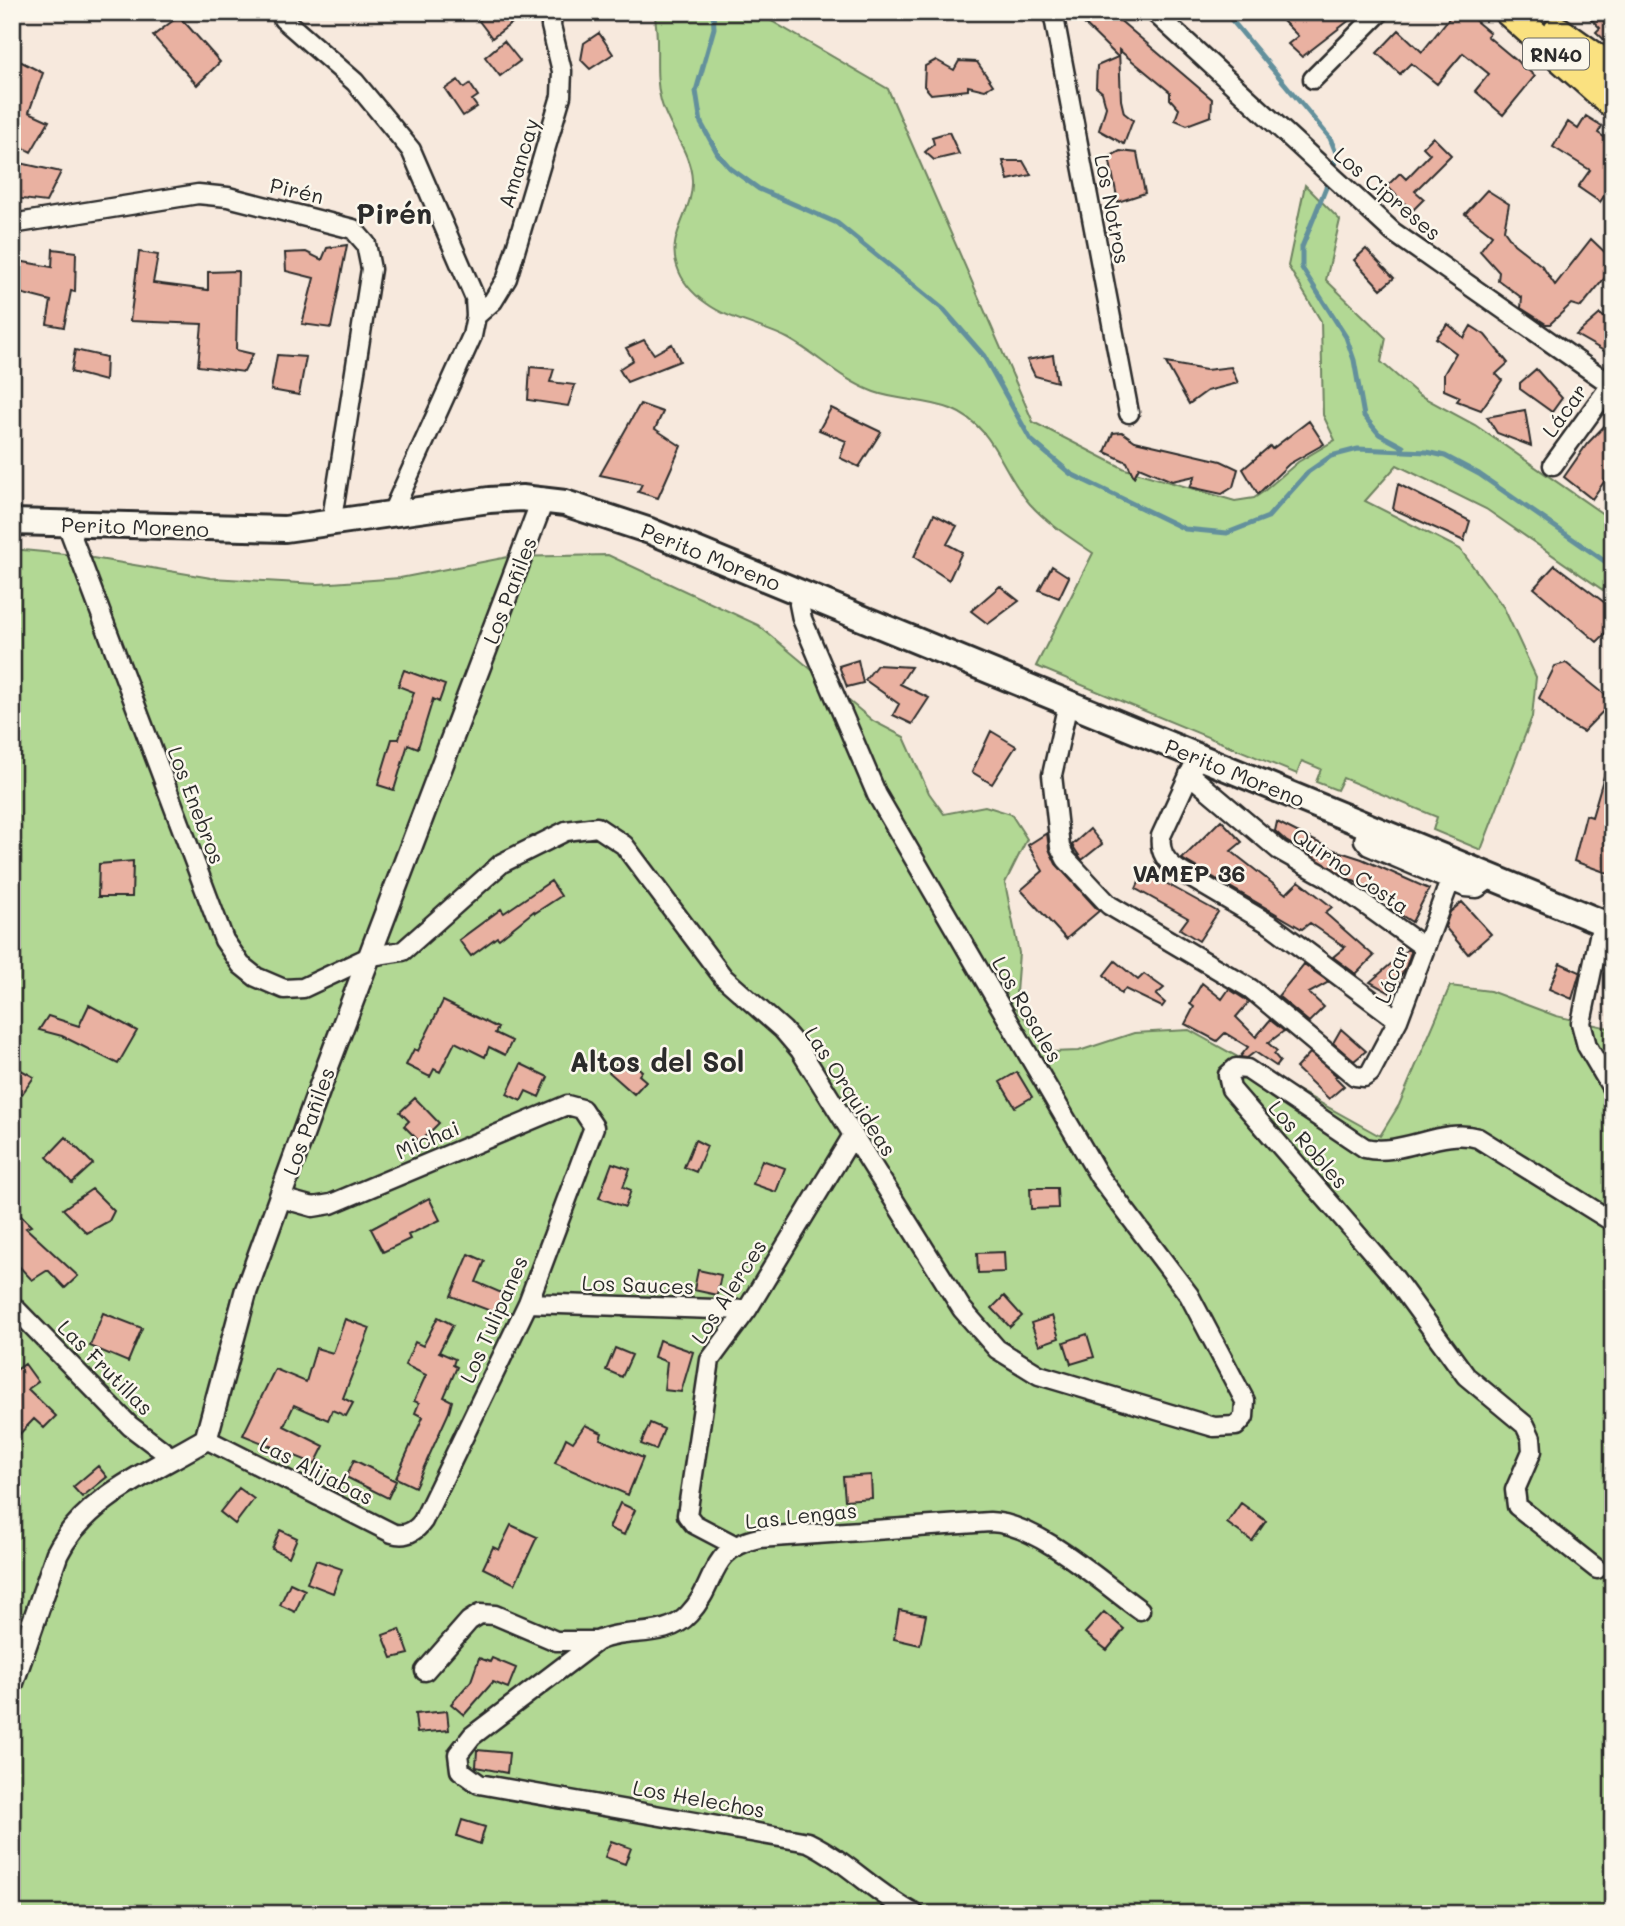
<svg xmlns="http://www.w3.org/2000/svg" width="1625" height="1926" viewBox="0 0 1625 1926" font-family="Mali,sans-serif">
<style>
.green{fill:#b2d894;stroke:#6e8260;stroke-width:2}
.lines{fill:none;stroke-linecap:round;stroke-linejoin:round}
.stream{stroke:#63909c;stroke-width:5}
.building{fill:#e9b1a1;stroke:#2b2b2b;stroke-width:2}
.minor-casing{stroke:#2b2b2b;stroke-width:23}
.tertiary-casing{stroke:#2b2b2b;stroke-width:26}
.secondary-casing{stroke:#2b2b2b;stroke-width:30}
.primary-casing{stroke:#2b2b2b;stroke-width:33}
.minor{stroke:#fbf7ec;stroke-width:18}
.tertiary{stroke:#fbf7ec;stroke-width:21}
.secondary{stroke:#fbf7ec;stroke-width:24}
.primary{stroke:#fae180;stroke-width:28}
.labels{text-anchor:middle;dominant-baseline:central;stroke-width:5;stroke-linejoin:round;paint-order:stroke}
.shield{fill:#fbf7ec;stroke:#696865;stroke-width:2}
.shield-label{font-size:19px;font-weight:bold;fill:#2b2b2b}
.street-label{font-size:21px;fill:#2b2b2b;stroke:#fbf7ec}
.neighbourhood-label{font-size:23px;font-weight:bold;fill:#2b2b2b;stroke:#fbf7ec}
.district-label{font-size:28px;font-weight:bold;fill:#2b2b2b;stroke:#fbf7ec}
</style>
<rect width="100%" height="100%" fill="#f7e9dd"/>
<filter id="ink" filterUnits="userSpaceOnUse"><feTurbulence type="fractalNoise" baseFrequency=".0143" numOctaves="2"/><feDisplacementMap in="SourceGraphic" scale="14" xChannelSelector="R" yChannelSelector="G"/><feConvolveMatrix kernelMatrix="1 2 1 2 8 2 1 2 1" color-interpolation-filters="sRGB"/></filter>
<g filter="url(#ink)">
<!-- green -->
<path class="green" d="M 654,12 L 756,12 L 888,89 L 1033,422 L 1125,469 L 1235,501 L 1254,498 L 1263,492 L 1298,462 L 1335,440 L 1323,415 L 1321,321 L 1288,266 L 1305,185 L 1340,220 L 1326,280 L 1386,338 L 1381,362 L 1419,395 L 1475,425 L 1613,521 L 1613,597 L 1486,509 L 1397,465 L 1365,501 L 1460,549 L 1504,608 L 1536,677 L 1532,717 L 1481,850 L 1433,830 L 1437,817 L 1343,778 L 1337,790 L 1316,782 L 1321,769 L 1302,761 L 1297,774 L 1036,666 L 1093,553 C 1071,538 1048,524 1030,504 C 1001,472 996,427 951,409 C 926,399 899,401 874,392 C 841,380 818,355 789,339 C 763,325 730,321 706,303 C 693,294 682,282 677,266 C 666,235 694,211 692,180 C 691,152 668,128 661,101 C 653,72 661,42 654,12 Z
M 12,549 L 75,555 L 211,578 L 318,584 L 400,578 L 508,557 L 608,555 L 758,625 L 873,721 L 904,737 L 929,793 L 944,814 L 985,806 L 1011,814 L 1027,839 L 1005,883 L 1019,953 L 1015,1006 L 1051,1052 L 1079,1051 L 1134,1033 L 1189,1030 L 1380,1136 L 1399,1105 L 1450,986 L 1490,991 L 1556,1016 L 1613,1029 L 1613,1914 L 12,1914 Z"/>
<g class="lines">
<!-- stream -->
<path class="stream" d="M 713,12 L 714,28 L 696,91 L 701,123 L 718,154 L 730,168 L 759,189 L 837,223 L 944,310 L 984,356 L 1031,440 L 1071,474 L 1185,529 L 1227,533 L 1268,517 L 1308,472 L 1331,456 L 1358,449 L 1427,452 L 1445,456 L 1479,474 L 1613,567
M 1225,12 L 1330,138 L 1337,155 L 1333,170
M 1329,180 L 1302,247 L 1302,268 L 1346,337 L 1354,360 L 1364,416 L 1379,434 L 1403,447"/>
</g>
<!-- building -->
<path class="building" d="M 490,12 L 503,12 L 512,23 L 492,38 L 479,21 Z
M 1072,12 L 1110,12 L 1212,99 L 1211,116 L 1187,125 L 1175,120 L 1179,109 L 1170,99 L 1170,92 L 1119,50 L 1121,100 L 1124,113 L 1133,120 L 1124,144 L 1099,130 L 1106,107 L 1102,92 L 1096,87 L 1097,66 L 1118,57 Z
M 1274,12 L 1360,12 L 1302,57 L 1288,44 L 1298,36 Z
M 1454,12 L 1465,12 L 1490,33 L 1487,36 L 1535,76 L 1503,115 L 1475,91 L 1489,74 L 1463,53 L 1437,84 L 1411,63 L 1400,74 L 1377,53 L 1399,30 L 1422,52 Z
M 1584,12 L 1613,12 L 1613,48 L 1596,32 L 1600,28 Z
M 179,16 L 220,62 L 197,85 L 153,36 Z
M 599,33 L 613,54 L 590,69 L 581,60 L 584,43 Z
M 504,41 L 520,61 L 500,76 L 485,57 Z
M 12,57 L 43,73 L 29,112 L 49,121 L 31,152 L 12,142 Z
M 936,60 L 954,70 L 959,61 L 977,62 L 993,85 L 985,90 L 968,86 L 968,90 L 931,94 L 924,86 L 925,66 Z
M 458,80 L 464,88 L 470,84 L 478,96 L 472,100 L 477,107 L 463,116 L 445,89 Z
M 1586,116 L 1602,126 L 1598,133 L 1613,143 L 1613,183 L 1600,202 L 1578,187 L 1590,170 L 1553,147 L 1568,122 L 1578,129 Z
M 949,132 L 959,154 L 934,160 L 925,152 L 934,144 L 932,137 Z
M 1433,137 L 1451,155 L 1415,191 L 1424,199 L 1412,211 L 1387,186 L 1400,173 L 1406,179 L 1430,154 L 1423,147 Z
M 1120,151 L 1137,153 L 1145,193 L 1118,202 L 1109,157 Z
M 1003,161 L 1023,161 L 1031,175 L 1008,180 Z
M 20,163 L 61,172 L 46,202 L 14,198 Z
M 1487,190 L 1509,204 L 1504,230 L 1514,244 L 1542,266 L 1555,285 L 1591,239 L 1613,260 L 1613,268 L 1581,307 L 1571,304 L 1550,324 L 1546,324 L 1521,308 L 1522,298 L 1498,280 L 1499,272 L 1480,251 L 1492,235 L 1465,214 Z
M 347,245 L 331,328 L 302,324 L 314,278 L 286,271 L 285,253 L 306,252 L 322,260 L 327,248 Z
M 53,249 L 76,252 L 75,292 L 71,291 L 64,327 L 47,324 L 51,301 L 12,291 L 12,260 L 52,267 Z
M 1366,249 L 1394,278 L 1381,289 L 1354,260 Z
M 139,252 L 158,255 L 153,283 L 208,290 L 208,272 L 238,271 L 236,350 L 253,354 L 244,372 L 198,366 L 202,324 L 130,321 Z
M 1600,314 L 1613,324 L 1613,356 L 1576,335 Z
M 1448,324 L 1464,338 L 1471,326 L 1485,335 L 1508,363 L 1496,374 L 1502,380 L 1481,410 L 1457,401 L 1460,397 L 1444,390 L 1444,374 L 1456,353 L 1436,338 Z
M 644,340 L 654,354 L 672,344 L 680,361 L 627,382 L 619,369 L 633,360 L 626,348 Z
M 75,350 L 106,357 L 105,381 L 71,372 Z
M 277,355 L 306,357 L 299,395 L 271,390 Z
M 1053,355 L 1057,382 L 1035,376 L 1027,360 Z
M 1166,363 L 1206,370 L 1231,367 L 1238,383 L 1207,391 L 1189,404 Z
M 530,367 L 554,369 L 550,382 L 575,385 L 568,406 L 528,400 Z
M 1536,369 L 1562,398 L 1552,412 L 1520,389 L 1520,383 Z
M 640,404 L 663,412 L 655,429 L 681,446 L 658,498 L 638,492 L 642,484 L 600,475 Z
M 831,408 L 881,432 L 859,467 L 840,458 L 846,441 L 819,430 Z
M 1525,410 L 1531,446 L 1497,433 L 1487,417 Z
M 1613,417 L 1613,469 L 1592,499 L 1564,477 L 1587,444 Z
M 1309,421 L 1324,444 L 1289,464 L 1258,494 L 1243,469 L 1270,446 L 1272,449 Z
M 1122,432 L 1135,441 L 1221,461 L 1238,469 L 1233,487 L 1222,494 L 1190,487 L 1195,476 L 1172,481 L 1139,467 L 1134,477 L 1127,462 L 1105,452 L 1113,433 Z
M 1398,484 L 1470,521 L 1464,541 L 1393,509 Z
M 934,514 L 957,526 L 947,544 L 962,552 L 949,580 L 914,557 Z
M 1555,565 L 1613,609 L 1613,626 L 1597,642 L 1534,588 Z
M 1052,566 L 1069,577 L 1059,598 L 1039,590 Z
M 1000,586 L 1019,601 L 988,624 L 971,611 Z
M 858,660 L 863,683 L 847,687 L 839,666 Z
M 1566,663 L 1613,701 L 1583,732 L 1563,721 L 1539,698 L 1555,666 Z
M 877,665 L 911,667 L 900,684 L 929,698 L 912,724 L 893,715 L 899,704 L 865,680 Z
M 404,670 L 445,685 L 439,702 L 433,699 L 418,748 L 408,744 L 394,790 L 378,785 L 392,739 L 399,739 L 414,692 L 398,686 Z
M 991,731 L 1016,746 L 992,784 L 972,772 Z
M 1609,759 L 1613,760 L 1613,875 L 1574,861 L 1586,815 L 1592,817 Z
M 1221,820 L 1242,842 L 1231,851 L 1286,894 L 1299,881 L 1332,907 L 1325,913 L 1374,956 L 1356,974 L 1333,957 L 1345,947 L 1310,923 L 1302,929 L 1182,859 Z
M 1277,822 L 1331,849 L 1362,859 L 1429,889 L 1412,922 L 1387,906 L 1391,898 L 1349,879 L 1286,841 L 1275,831 Z
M 1090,829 L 1102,844 L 1082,860 L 1072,845 Z
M 1047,833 L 1049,849 L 1056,864 L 1099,911 L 1066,939 L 1021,890 L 1043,871 L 1028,845 Z
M 133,861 L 132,897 L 98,897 L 99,864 Z
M 1144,871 L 1218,912 L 1199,941 L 1180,929 L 1188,918 L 1136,889 Z
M 551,881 L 561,896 L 535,913 L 534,911 L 499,939 L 497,937 L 471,956 L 459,940 L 501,909 L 504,913 Z
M 1462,902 L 1491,934 L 1468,954 L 1445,927 L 1450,912 Z
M 1408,949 L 1411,952 L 1406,967 L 1390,993 L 1370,982 Z
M 1115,961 L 1138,980 L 1144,974 L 1164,988 L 1156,995 L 1165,1003 L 1162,1007 L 1125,989 L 1121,994 L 1104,975 Z
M 1560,963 L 1580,972 L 1572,999 L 1549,989 Z
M 1304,964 L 1329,982 L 1309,993 L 1324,1007 L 1309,1022 L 1278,996 Z
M 1202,983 L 1222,999 L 1229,989 L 1249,1002 L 1236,1017 L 1256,1037 L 1270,1020 L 1284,1031 L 1268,1043 L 1277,1051 L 1274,1054 L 1280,1061 L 1276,1066 L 1255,1052 L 1247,1058 L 1240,1057 L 1248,1047 L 1225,1033 L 1217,1041 L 1185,1024 L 1194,1007 L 1190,1004 Z
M 443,1001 L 498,1028 L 495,1033 L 512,1041 L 505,1055 L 489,1047 L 485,1057 L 455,1042 L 440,1072 L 434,1069 L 430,1077 L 406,1065 L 414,1049 L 418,1051 Z
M 89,1005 L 137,1031 L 118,1064 L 62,1036 L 39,1030 L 48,1016 L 79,1026 Z
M 1341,1029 L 1366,1051 L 1354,1061 L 1333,1043 Z
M 1310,1053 L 1337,1076 L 1335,1077 L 1344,1086 L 1329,1099 L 1296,1068 Z
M 618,1062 L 626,1069 L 632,1062 L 642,1071 L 639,1075 L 646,1081 L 634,1094 L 609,1072 Z
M 521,1064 L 548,1077 L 539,1097 L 526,1091 L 521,1101 L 507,1094 Z
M 12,1065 L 34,1077 L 22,1094 L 12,1088 Z
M 1017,1072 L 1032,1097 L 1015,1107 L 1000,1082 Z
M 415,1098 L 439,1123 L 420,1142 L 404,1126 L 409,1121 L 400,1112 Z
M 66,1137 L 93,1164 L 72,1183 L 47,1157 Z
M 695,1140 L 707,1146 L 696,1172 L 684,1167 Z
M 762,1160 L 785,1168 L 776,1192 L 753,1184 Z
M 612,1163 L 630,1169 L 623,1187 L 631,1190 L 625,1207 L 599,1198 Z
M 1030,1188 L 1057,1188 L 1058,1208 L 1031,1209 Z
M 92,1189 L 114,1211 L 109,1221 L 87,1233 L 63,1209 Z
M 429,1198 L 440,1220 L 408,1235 L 410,1239 L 383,1252 L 371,1229 Z
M 12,1207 L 31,1226 L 26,1228 L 78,1276 L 65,1288 L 48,1270 L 32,1280 L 12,1259 Z
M 1004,1252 L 1005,1272 L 978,1273 L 977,1253 Z
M 469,1254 L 485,1261 L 476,1282 L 504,1294 L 496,1313 L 451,1296 Z
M 698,1270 L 721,1275 L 717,1295 L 694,1290 Z
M 1004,1296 L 1022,1316 L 1010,1327 L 992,1308 Z
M 103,1313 L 142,1328 L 128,1362 L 90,1346 Z
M 1052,1316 L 1059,1338 L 1039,1345 L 1031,1323 Z
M 438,1317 L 453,1325 L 439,1352 L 455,1359 L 453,1365 L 457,1367 L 444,1397 L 452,1401 L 449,1412 L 415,1487 L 396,1478 L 423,1417 L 415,1413 L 419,1403 L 414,1401 L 426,1375 L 405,1365 L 415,1342 L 423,1346 Z
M 345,1319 L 370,1328 L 343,1398 L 353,1403 L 346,1416 L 332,1410 L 328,1420 L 294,1405 L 284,1426 L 324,1446 L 315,1464 L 243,1435 L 275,1369 L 306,1382 L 316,1348 L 333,1353 Z
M 1087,1334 L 1094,1357 L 1071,1364 L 1064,1342 Z
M 659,1340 L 693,1352 L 681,1392 L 664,1390 L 667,1362 L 654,1357 Z
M 615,1348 L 632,1355 L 622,1377 L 606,1370 Z
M 25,1364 L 38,1382 L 28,1389 L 56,1416 L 44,1428 L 34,1419 L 12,1442 L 12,1373 Z
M 650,1423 L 664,1429 L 656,1450 L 641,1444 Z
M 585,1425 L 602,1433 L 600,1439 L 643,1458 L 628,1495 L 555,1463 L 566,1438 L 573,1442 Z
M 354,1460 L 396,1481 L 388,1498 L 346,1477 Z
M 98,1466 L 107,1477 L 82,1497 L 73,1487 Z
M 871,1475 L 872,1498 L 845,1500 L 843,1477 Z
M 239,1488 L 254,1499 L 235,1524 L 220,1512 Z
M 620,1503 L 635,1510 L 624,1535 L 609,1528 Z
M 1241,1503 L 1266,1521 L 1252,1541 L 1227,1523 Z
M 511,1525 L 537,1537 L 515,1584 L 483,1568 L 493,1547 L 499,1550 Z
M 280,1530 L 297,1538 L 289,1557 L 272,1549 Z
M 316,1560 L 342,1569 L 333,1593 L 307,1583 Z
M 290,1583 L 305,1590 L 295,1612 L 280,1605 Z
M 899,1610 L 926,1615 L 920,1645 L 894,1639 Z
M 1104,1612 L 1124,1629 L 1107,1650 L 1085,1633 Z
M 400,1629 L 409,1654 L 392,1658 L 383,1635 Z
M 479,1658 L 490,1662 L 492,1658 L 516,1668 L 508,1688 L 493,1682 L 464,1715 L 451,1704 L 471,1681 Z
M 447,1711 L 449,1730 L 417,1733 L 415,1714 Z
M 477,1750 L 509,1753 L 507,1773 L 476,1767 Z
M 462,1820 L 485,1827 L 480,1844 L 457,1836 Z
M 611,1841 L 631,1848 L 625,1864 L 605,1857 Z"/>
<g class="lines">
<!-- minor casing -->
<g class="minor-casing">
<path id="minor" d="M 1053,12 L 1129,413
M 1154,12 L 1393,232 L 1613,386
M 283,19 L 355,82 L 411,150 L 475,298 L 476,316 L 472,336 L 391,515
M 1313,79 L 1380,12
M 12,224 L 198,194 L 228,197 L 353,229 L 366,244 L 371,269 L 331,525
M 476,316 L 493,301 L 507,278 L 561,96 L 562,71 L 551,26 L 552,12
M 1553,465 L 1613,382
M 67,524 L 224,940 L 241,965 L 256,977 L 284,989 L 303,988 L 371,956 L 403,951 L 502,863 L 566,831 L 597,827 L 624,845 L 723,977 L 783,1030 L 800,1050 L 962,1309 L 997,1349 L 1039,1375 L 1214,1427 L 1236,1426 L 1244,1417 L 1245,1401 L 1189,1295 L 1099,1176 L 877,795 L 802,619 L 799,604 L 802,593
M 1068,703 L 1052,775 L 1060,847 L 1066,859 L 1109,905 L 1251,989 L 1355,1076 L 1364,1077 L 1370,1073 L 1398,1020 L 1450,881
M 1198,756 L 1161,836 C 1159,851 1165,861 1178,870 L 1271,925 L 1398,1020
M 1189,774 L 1279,850 L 1327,877 L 1425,948
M 1368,826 L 1364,840 L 1369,846 L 1465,887 L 1477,888 L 1492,877
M 1602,922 L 1581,1023 L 1587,1046 L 1613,1090
M 528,1303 L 747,1310
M 12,1305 L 130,1426 L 171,1457
M 206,1439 L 392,1533 C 405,1537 415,1532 423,1521 L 528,1303 L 594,1127 L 582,1109 L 567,1105 L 331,1204 L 313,1207 L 281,1198
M 736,1546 L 694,1524 L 687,1515 L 710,1360 L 747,1310 L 853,1135
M 1597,1569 L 1517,1506 L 1515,1490 L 1532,1451 L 1531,1438 L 1525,1425 L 1466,1376 L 1393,1276 L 1231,1089 L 1228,1075 L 1236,1068 L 1247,1069 L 1365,1148 C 1402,1157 1441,1127 1478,1138 L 1613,1222
M 425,1671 L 469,1621 L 480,1614 L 495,1615 L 556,1641 L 593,1641
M 915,1914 C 876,1894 847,1861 808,1842 L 479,1784 L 460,1770 L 458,1754 L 472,1736 L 597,1641 C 627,1627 666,1640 689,1614 C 719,1582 706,1550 759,1538 L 990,1522 C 1037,1523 1101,1582 1140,1610"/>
</g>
<!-- tertiary casing -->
<g class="tertiary-casing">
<path id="tertiary" d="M 12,1684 L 57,1554 C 85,1497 155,1470 206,1439 L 246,1291 L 327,1068 L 543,499"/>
</g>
<!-- secondary casing -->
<g class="secondary-casing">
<path id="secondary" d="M 12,522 L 285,529 L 489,500 L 522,498 L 565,503 L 650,531 L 1613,927"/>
</g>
<!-- primary casing -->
<g class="primary-casing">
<path id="primary" d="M 1509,12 L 1613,104
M 1558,31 L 1613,70"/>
</g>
<!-- minor -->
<use href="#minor" class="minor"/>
<!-- tertiary -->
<use href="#tertiary" class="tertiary"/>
<!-- secondary -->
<use href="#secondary" class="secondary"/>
<!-- primary -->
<use href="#primary" class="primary"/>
</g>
</g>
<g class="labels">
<!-- shield labels -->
<rect class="shield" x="1523" y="38.5" width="66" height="31" rx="5"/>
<g class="shield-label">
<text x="1556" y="54">RN40</text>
</g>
<!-- street labels -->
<g class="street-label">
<text transform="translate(518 163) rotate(-73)">Amancay</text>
<text transform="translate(297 190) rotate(13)">Pirén</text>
<text transform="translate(1388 193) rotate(40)">Los Cipreses</text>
<text transform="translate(1113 209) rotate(79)">Los Notros</text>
<text transform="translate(1564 410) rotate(-54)">Lácar</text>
<text transform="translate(135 526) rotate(2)">Perito Moreno</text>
<text transform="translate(711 556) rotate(22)">Perito Moreno</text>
<text transform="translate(509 590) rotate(-69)">Los Pañiles</text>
<text transform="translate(1235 772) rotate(22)">Perito Moreno</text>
<text transform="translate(197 805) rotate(69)">Los Enebros</text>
<text transform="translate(1351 870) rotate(34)">Quirno Costa</text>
<text transform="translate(1391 974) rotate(-69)">Lácar</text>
<text transform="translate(1028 1009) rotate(60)">Los Rosales</text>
<text transform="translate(851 1091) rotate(57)">Las Orquideas</text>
<text transform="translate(308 1121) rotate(-70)">Los Pañiles</text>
<text transform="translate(427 1139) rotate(-23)">Michai</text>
<text transform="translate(1309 1144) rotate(49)">Los Robles</text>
<text transform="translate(638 1284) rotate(2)">Los Sauces</text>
<text transform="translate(728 1291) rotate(-57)">Los Alerces</text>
<text transform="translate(493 1319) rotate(-66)">Los Tulipanes</text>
<text transform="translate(106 1367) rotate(45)">Las Frutillas</text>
<text transform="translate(317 1470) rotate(27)">Las Alijabas</text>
<text transform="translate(801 1515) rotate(-6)">Las Lengas</text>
<text transform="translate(699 1798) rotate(10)">Los Helechos</text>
</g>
<!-- neighbourhood labels -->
<g class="neighbourhood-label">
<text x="1189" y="873">VAMEP 36</text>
</g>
<!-- district labels -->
<g class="district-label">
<text x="394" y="213">Pirén</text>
<text x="657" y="1061">Altos del Sol</text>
</g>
</g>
<!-- margin -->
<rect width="1625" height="1926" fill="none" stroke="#fbf7ec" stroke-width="42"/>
<rect x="21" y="21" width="1583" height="1884" fill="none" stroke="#2b2b2b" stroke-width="2.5" filter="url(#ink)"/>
</svg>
